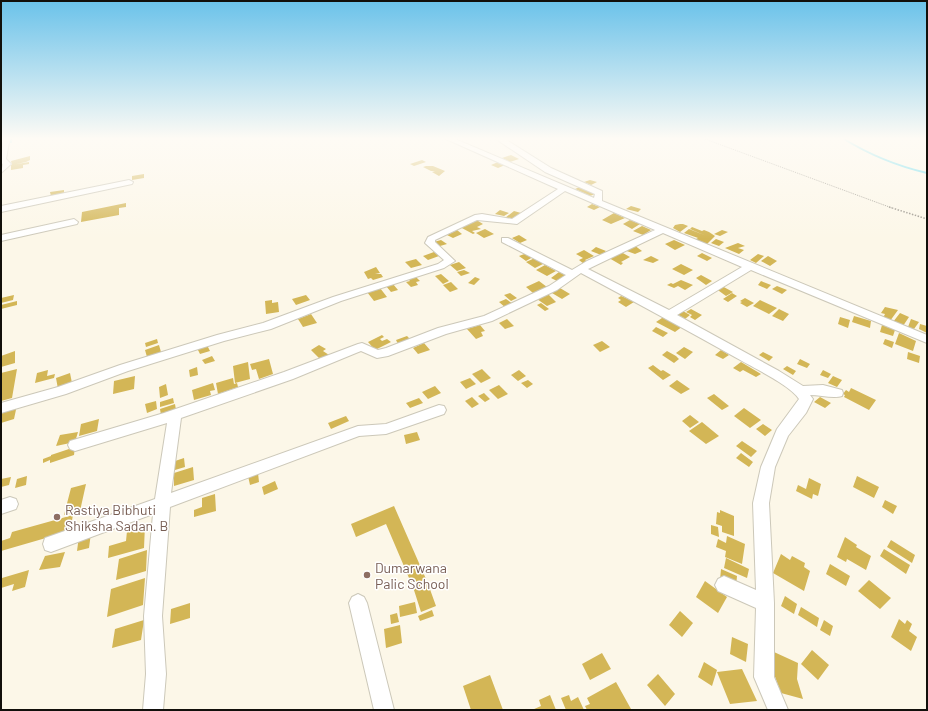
<svg xmlns="http://www.w3.org/2000/svg" width="928" height="711" viewBox="0 0 928 711" font-family="Barlow,sans-serif">
<style>
.lines{fill:none;stroke-linecap:round;stroke-linejoin:round}
.stream{stroke:#4dd6ee;stroke-width:2}
.building{fill:#d3b656}
.minor-casing{stroke:#ccc8b9;stroke-width:2}
.path-far1{stroke:#969288;stroke-width:1;stroke-dasharray:1 1;stroke-linecap:butt}
.path{stroke:#969288;stroke-width:1.5;stroke-dasharray:1.5 1.5;stroke-linecap:butt}
.minor{fill:#fff;fill-rule:evenodd}
.education-dot{fill:#8d6e63;stroke:#fff;stroke-width:1.5}
.labels{text-anchor:middle;dominant-baseline:central;stroke-width:3;stroke-linejoin:round;paint-order:stroke}
.near-education-label{font-size:14px;fill:#785e54;stroke:#fff;text-anchor:start}
</style>
<rect width="100%" height="100%" fill="#fcf7e8"/>
<g class="lines">
<!-- stream -->
<path class="stream" d="M 11,139 L 11,142
M 844,139 C 870,155 897,166 927,173"/>
</g>
<!-- building -->
<path class="building" d="M 511,155 L 519,159 L 510,162 L 502,158 Z
M 30,156 L 30,160 L 26,162 L 12,165 L 11,161 Z
M 422,160 L 426,162 L 414,166 L 410,164 Z
M 29,162 L 29,164 L 23,165 L 23,168 L 11,170 L 11,165 Z
M 498,162 L 505,165 L 498,168 L 491,165 Z
M 426,166 L 433,166 L 445,171 L 439,176 L 432,172 L 435,171 L 431,171 L 423,167 Z
M 144,174 L 144,178 L 132,180 L 132,176 Z
M 590,180 L 597,182 L 591,185 L 584,182 Z
M 582,186 L 595,194 L 590,196 L 575,189 Z
M 64,190 L 64,193 L 51,196 L 50,192 Z
M 126,203 L 126,207 L 119,208 L 119,215 L 81,222 L 82,212 Z
M 592,204 L 600,207 L 594,210 L 587,207 Z
M 631,206 L 641,209 L 638,212 L 626,209 Z
M 500,210 L 509,213 L 504,216 L 495,214 Z
M 514,211 L 521,213 L 513,220 L 505,218 Z
M 614,213 L 625,218 L 611,224 L 602,220 Z
M 475,219 L 483,224 L 477,227 L 481,229 L 472,231 L 475,233 L 473,234 L 460,227 Z
M 630,220 L 640,224 L 632,229 L 623,224 Z
M 680,224 L 683,224 L 688,226 L 680,232 L 673,228 L 675,225 Z
M 642,226 L 651,230 L 643,235 L 633,231 Z
M 692,227 L 702,231 L 704,230 L 709,232 L 704,235 L 690,229 Z
M 485,229 L 494,234 L 484,238 L 476,233 Z
M 689,229 L 704,235 L 709,232 L 715,236 L 706,245 L 694,240 L 698,238 L 684,233 Z
M 457,230 L 462,234 L 453,238 L 447,235 Z
M 722,230 L 728,232 L 720,236 L 714,234 Z
M 519,235 L 527,240 L 520,243 L 512,238 Z
M 716,239 L 724,242 L 719,246 L 711,243 Z
M 441,240 L 447,244 L 440,246 L 434,242 Z
M 674,240 L 685,245 L 675,250 L 665,244 Z
M 738,243 L 745,246 L 738,248 L 744,250 L 739,254 L 725,248 Z
M 634,245 L 642,251 L 635,254 L 624,250 Z
M 596,247 L 606,251 L 601,255 L 591,251 Z
M 584,250 L 594,256 L 585,260 L 588,262 L 584,264 L 579,260 L 583,258 L 576,254 Z
M 434,252 L 439,256 L 428,260 L 423,256 Z
M 621,252 L 630,257 L 621,262 L 623,263 L 621,265 L 609,258 Z
M 527,253 L 533,257 L 526,261 L 519,256 Z
M 702,253 L 712,258 L 707,261 L 697,256 Z
M 758,254 L 764,256 L 756,263 L 750,260 Z
M 651,256 L 659,260 L 653,263 L 643,260 Z
M 768,256 L 777,261 L 770,266 L 761,261 Z
M 535,258 L 543,264 L 535,268 L 526,262 Z
M 416,259 L 422,265 L 411,268 L 405,262 Z
M 459,262 L 466,268 L 457,271 L 450,265 Z
M 681,264 L 693,270 L 684,275 L 672,269 Z
M 545,265 L 556,271 L 547,276 L 536,270 Z
M 376,267 L 380,273 L 375,274 L 381,274 L 383,277 L 373,280 L 371,278 L 368,279 L 364,272 Z
M 464,270 L 470,273 L 461,276 L 457,272 Z
M 559,272 L 565,275 L 557,281 L 551,278 Z
M 441,274 L 449,281 L 443,284 L 435,276 Z
M 701,275 L 712,281 L 706,285 L 696,278 Z
M 415,276 L 420,281 L 416,282 L 418,285 L 411,287 L 406,282 L 410,281 L 408,279 Z
M 475,277 L 480,279 L 474,285 L 468,283 Z
M 681,280 L 693,285 L 685,290 L 678,286 L 674,288 L 667,285 L 671,283 L 673,284 Z
M 539,281 L 547,287 L 533,293 L 526,287 Z
M 761,281 L 771,285 L 767,289 L 758,285 Z
M 451,282 L 458,289 L 450,292 L 443,285 Z
M 393,284 L 398,290 L 391,292 L 386,286 Z
M 720,285 L 733,292 L 726,296 L 715,288 Z
M 777,286 L 787,290 L 782,294 L 772,289 Z
M 380,288 L 387,297 L 374,301 L 367,292 Z
M 560,288 L 570,294 L 562,299 L 552,293 Z
M 510,293 L 517,298 L 511,301 L 504,295 Z
M 732,293 L 737,296 L 728,302 L 723,299 Z
M 548,294 L 556,302 L 547,306 L 537,299 Z
M 14,295 L 13,300 L 1,303 L 1,298 Z
M 306,295 L 310,300 L 296,305 L 292,299 Z
M 621,296 L 626,298 L 634,302 L 626,307 L 618,302 L 621,300 L 618,298 Z
M 745,298 L 754,303 L 747,307 L 740,303 L 742,302 L 740,301 Z
M 506,299 L 513,304 L 506,308 L 499,302 Z
M 272,300 L 272,303 L 278,302 L 279,312 L 266,314 L 265,301 Z
M 760,300 L 777,308 L 769,314 L 753,306 Z
M 17,301 L 17,305 L 1,309 L 1,305 Z
M 541,303 L 549,309 L 545,311 L 537,305 Z
M 885,307 L 898,310 L 890,321 L 883,318 L 885,314 L 881,313 Z
M 691,309 L 702,315 L 695,320 L 690,317 L 692,315 L 686,312 Z
M 779,309 L 789,314 L 783,321 L 772,316 Z
M 681,310 L 690,315 L 685,319 L 675,313 Z
M 900,313 L 909,317 L 903,326 L 893,322 Z
M 311,314 L 317,323 L 303,327 L 298,319 Z
M 665,316 L 683,326 L 675,332 L 656,322 Z
M 854,316 L 871,321 L 870,328 L 852,322 Z
M 840,317 L 850,320 L 848,328 L 838,324 Z
M 507,319 L 514,326 L 505,329 L 499,323 Z
M 911,319 L 919,322 L 914,329 L 908,327 Z
M 920,324 L 927,326 L 927,333 L 919,329 Z
M 480,325 L 485,331 L 481,332 L 483,336 L 476,339 L 467,329 Z
M 882,325 L 895,330 L 893,336 L 880,332 Z
M 656,327 L 668,333 L 663,337 L 652,331 Z
M 899,333 L 916,341 L 913,351 L 895,344 Z
M 382,335 L 384,337 L 380,339 L 382,341 L 387,339 L 391,342 L 375,350 L 368,342 Z
M 407,336 L 410,339 L 398,344 L 396,340 Z
M 157,339 L 158,343 L 146,347 L 145,343 Z
M 885,339 L 894,342 L 892,348 L 883,344 Z
M 602,341 L 610,347 L 600,352 L 593,345 Z
M 424,343 L 430,350 L 418,354 L 413,348 Z
M 159,345 L 161,352 L 147,357 L 145,350 Z
M 207,345 L 210,351 L 200,354 L 197,348 Z
M 319,345 L 326,349 L 323,351 L 329,355 L 321,360 L 311,350 Z
M 684,347 L 693,352 L 685,359 L 676,353 Z
M 721,350 L 729,355 L 723,359 L 715,355 Z
M 15,351 L 15,363 L 1,367 L 1,356 Z
M 667,351 L 676,356 L 679,359 L 674,363 L 662,355 Z
M 763,352 L 773,357 L 769,361 L 759,355 Z
M 908,352 L 920,356 L 919,363 L 907,359 Z
M 212,356 L 215,361 L 205,364 L 202,360 Z
M 269,359 L 273,374 L 259,379 L 256,369 L 252,370 L 250,364 Z
M 800,359 L 810,364 L 807,368 L 797,364 Z
M 248,362 L 250,379 L 235,383 L 233,366 Z
M 741,362 L 761,374 L 756,377 L 743,370 L 740,372 L 733,368 Z
M 653,365 L 661,371 L 663,370 L 671,375 L 663,380 L 648,368 Z
M 787,366 L 796,371 L 793,375 L 783,369 Z
M 197,367 L 198,375 L 190,377 L 189,370 Z
M 17,369 L 12,398 L 1,401 L 1,373 Z
M 482,369 L 491,378 L 481,383 L 472,374 Z
M 48,370 L 47,376 L 55,374 L 54,378 L 35,383 L 37,373 Z
M 519,370 L 526,376 L 518,381 L 511,375 Z
M 823,370 L 831,374 L 828,378 L 820,375 Z
M 70,373 L 72,383 L 58,389 L 56,378 Z
M 135,376 L 134,389 L 113,394 L 114,381 Z
M 833,376 L 842,380 L 837,387 L 828,383 Z
M 233,378 L 234,384 L 237,383 L 238,387 L 218,394 L 216,383 Z
M 470,378 L 476,384 L 466,389 L 460,382 Z
M 528,380 L 533,384 L 527,388 L 521,383 Z
M 677,380 L 690,389 L 681,394 L 669,386 Z
M 213,383 L 215,390 L 210,391 L 211,395 L 194,400 L 192,390 Z
M 166,384 L 168,395 L 160,398 L 159,387 Z
M 499,385 L 508,394 L 498,399 L 489,390 Z
M 435,386 L 441,393 L 428,399 L 422,392 Z
M 851,388 L 876,400 L 869,410 L 844,397 L 845,395 L 843,394 L 846,390 L 849,392 Z
M 484,393 L 490,399 L 485,402 L 478,396 Z
M 714,394 L 729,406 L 722,410 L 707,398 Z
M 472,397 L 479,404 L 472,408 L 465,401 Z
M 820,397 L 831,403 L 825,408 L 814,402 Z
M 173,398 L 174,403 L 160,407 L 160,402 Z
M 419,398 L 423,403 L 410,408 L 406,403 Z
M 156,401 L 157,409 L 147,413 L 145,404 Z
M 175,404 L 176,410 L 161,415 L 160,409 Z
M 17,405 L 14,419 L 1,423 L 1,410 Z
M 744,408 L 761,420 L 750,428 L 734,416 Z
M 690,415 L 699,422 L 690,428 L 682,421 Z
M 346,416 L 349,421 L 331,429 L 328,423 Z
M 99,419 L 97,431 L 79,436 L 81,424 Z
M 702,422 L 719,436 L 706,444 L 689,431 Z
M 763,424 L 772,430 L 765,436 L 756,429 Z
M 78,432 L 75,442 L 56,446 L 60,435 Z
M 417,432 L 420,440 L 406,444 L 404,435 Z
M 742,441 L 757,451 L 751,457 L 736,446 Z
M 75,447 L 74,455 L 50,463 L 50,460 L 43,463 L 43,459 L 51,456 L 51,455 Z
M 741,453 L 753,462 L 749,467 L 736,458 Z
M 184,458 L 185,467 L 175,470 L 175,461 Z
M 193,467 L 194,480 L 174,486 L 174,473 Z
M 258,473 L 259,482 L 250,485 L 248,476 Z
M 27,476 L 26,485 L 15,488 L 17,479 Z
M 857,476 L 879,487 L 874,498 L 853,487 Z
M 11,477 L 9,485 L 1,487 L 1,479 Z
M 809,478 L 821,484 L 818,496 L 813,494 L 812,499 L 796,491 L 798,485 L 806,489 Z
M 275,481 L 278,489 L 264,495 L 262,487 Z
M 86,484 L 80,511 L 64,515 L 71,488 Z
M 215,494 L 216,511 L 194,517 L 194,510 L 202,507 L 202,498 Z
M 885,500 L 897,506 L 893,514 L 882,507 Z
M 394,506 L 426,579 L 412,585 L 386,524 L 356,537 L 351,524 Z
M 720,510 L 734,516 L 734,536 L 722,532 L 722,526 L 716,524 L 717,512 L 720,513 Z
M 73,515 L 70,531 L 1,551 L 1,541 L 10,538 L 12,532 Z
M 145,525 L 144,548 L 108,558 L 109,546 L 126,541 L 127,531 Z
M 711,525 L 718,527 L 719,537 L 711,534 Z
M 91,533 L 89,548 L 77,551 L 79,536 Z
M 727,536 L 745,544 L 742,564 L 725,557 L 726,551 L 716,547 L 718,539 L 726,543 Z
M 845,537 L 857,545 L 856,547 L 871,556 L 866,570 L 847,559 L 846,562 L 837,557 Z
M 891,540 L 915,555 L 912,563 L 887,547 Z
M 884,549 L 910,565 L 906,574 L 880,556 Z
M 147,550 L 146,571 L 116,580 L 119,559 Z
M 65,552 L 60,567 L 39,570 L 45,556 Z
M 781,554 L 790,560 L 792,556 L 805,563 L 804,567 L 810,571 L 804,591 L 773,573 Z
M 726,558 L 749,569 L 747,578 L 724,568 Z
M 830,564 L 850,576 L 846,586 L 826,574 Z
M 721,569 L 737,576 L 736,587 L 720,580 Z
M 29,570 L 25,587 L 12,591 L 14,584 L 1,588 L 2,578 Z
M 145,578 L 143,605 L 107,617 L 111,589 Z
M 869,580 L 891,598 L 880,609 L 858,591 Z
M 427,581 L 436,606 L 421,612 L 413,587 Z
M 705,581 L 727,597 L 718,613 L 696,597 Z
M 785,596 L 797,604 L 794,614 L 781,606 Z
M 415,602 L 417,613 L 400,617 L 399,606 Z
M 190,603 L 190,618 L 170,624 L 171,609 Z
M 801,607 L 819,618 L 817,627 L 798,615 Z
M 432,610 L 434,616 L 420,621 L 418,616 Z
M 680,611 L 693,623 L 682,637 L 669,625 Z
M 397,613 L 399,622 L 391,624 L 390,615 Z
M 899,619 L 905,624 L 907,620 L 912,624 L 909,631 L 917,637 L 911,651 L 891,637 Z
M 144,620 L 141,640 L 112,648 L 115,629 Z
M 824,620 L 833,626 L 830,636 L 820,630 Z
M 400,625 L 402,643 L 386,648 L 384,629 Z
M 732,637 L 748,644 L 746,662 L 730,654 Z
M 812,650 L 829,665 L 818,680 L 801,664 Z
M 774,652 L 798,663 L 797,679 L 803,699 L 781,693 L 774,674 Z
M 602,653 L 611,669 L 590,680 L 582,664 Z
M 704,662 L 717,670 L 712,686 L 698,677 Z
M 742,669 L 757,701 L 730,704 L 717,672 Z
M 658,674 L 675,694 L 665,706 L 647,685 Z
M 490,675 L 503,710 L 471,710 L 463,686 Z
M 616,682 L 631,709 L 587,710 L 585,706 L 590,704 L 587,698 Z
M 550,695 L 556,710 L 532,710 L 541,706 L 539,700 Z
M 569,695 L 571,701 L 578,697 L 584,710 L 566,710 L 561,698 Z"/>
<g class="lines">
<!-- minor casing -->
<g class="minor-casing">
<path id="minor" d="M 1,139 L 8,139 L 9,142 L 6,159 L 11,164 L 1,173 L 3,164 L 1,163 L 3,142 L 1,142 Z
M 446,139 L 455,139 L 594,198 L 595,194 L 545,172 L 496,139 L 505,139 L 551,168 L 602,191 L 602,201 L 927,335 L 927,343 L 751,270 L 677,315 L 779,371 L 803,386 L 823,385 L 842,390 L 843,393 L 842,396 C 834,399 820,395 810,395 L 813,399 L 806,413 L 788,436 L 775,467 L 769,503 L 774,603 L 774,677 L 788,710 L 768,710 L 754,677 L 756,608 L 718,591 L 715,585 L 718,579 L 724,576 L 756,590 L 753,503 L 761,467 L 777,429 L 799,399 C 791,386 756,369 742,361 C 689,331 635,302 581,273 L 557,290 L 492,321 L 446,334 L 388,356 L 377,358 L 361,351 L 356,353 L 293,379 L 181,418 L 171,493 L 358,426 L 386,424 L 439,405 L 444,406 L 446,410 L 444,414 L 386,434 L 359,436 L 170,507 L 162,616 L 166,674 L 163,710 L 143,710 L 146,674 L 144,616 L 153,514 L 51,552 L 45,550 L 43,544 L 45,538 L 155,499 L 167,423 L 75,451 L 70,449 L 68,445 L 70,441 L 164,413 L 284,372 L 358,344 L 362,343 L 378,350 L 386,348 L 438,328 L 484,316 L 549,286 L 566,275 L 502,242 L 502,238 L 508,238 L 572,270 L 587,261 L 655,230 L 565,191 L 517,224 L 477,220 L 435,240 L 435,242 L 455,261 L 444,268 L 341,301 L 271,329 L 224,341 L 128,371 L 66,394 L 1,413 L 1,403 L 58,387 L 120,365 L 217,335 L 263,323 L 333,297 L 438,264 L 444,260 L 425,243 L 428,237 L 475,215 L 482,214 L 512,219 L 558,189 ZM 663,233 L 742,267 L 669,310 L 588,269 Z
M 129,180 L 133,182 L 132,184 L 1,212 L 1,206 Z
M 74,219 L 78,222 L 77,224 L 1,241 L 1,235 Z
M 10,497 L 16,499 L 18,504 L 16,509 L 1,514 L 1,500 Z
M 358,594 L 364,597 L 367,603 L 394,710 L 374,710 L 349,603 L 352,597 Z"/>
</g>
<!-- path-far1 -->
<path class="path-far1" d="M 705,139 L 892,208"/>
<!-- path -->
<path class="path" d="M 889,207 L 927,219"/>
<!-- minor -->
<use href="#minor" class="minor"/>
</g>
<!-- sky -->
<linearGradient id="sky" x2="0" y2="1"><stop stop-color="#6ac2ea"/><stop offset="0.58" stop-color="#fefbf5"/><stop offset="1" stop-color="#fefbf5" stop-opacity="0"/></linearGradient>
<rect width="928" height="239" fill="url(#sky)"/>
<!-- markers -->
<g class="education-dot">
<circle cx="57" cy="517" r="4"/>
<circle cx="367" cy="575" r="4"/>
</g>
<g class="labels">
<!-- near-education labels -->
<g class="near-education-label">
<text x="65" y="509">Rastiya Bibhuti<tspan x="65" dy="16">Shiksha Sadan. B</tspan></text>
<text x="375" y="567">Dumarwana<tspan x="375" dy="16">Palic School</tspan></text>
</g>
</g>
<!-- border -->
<rect width="928" height="711" fill="none" stroke="#12100b" stroke-width="4"/>
</svg>
